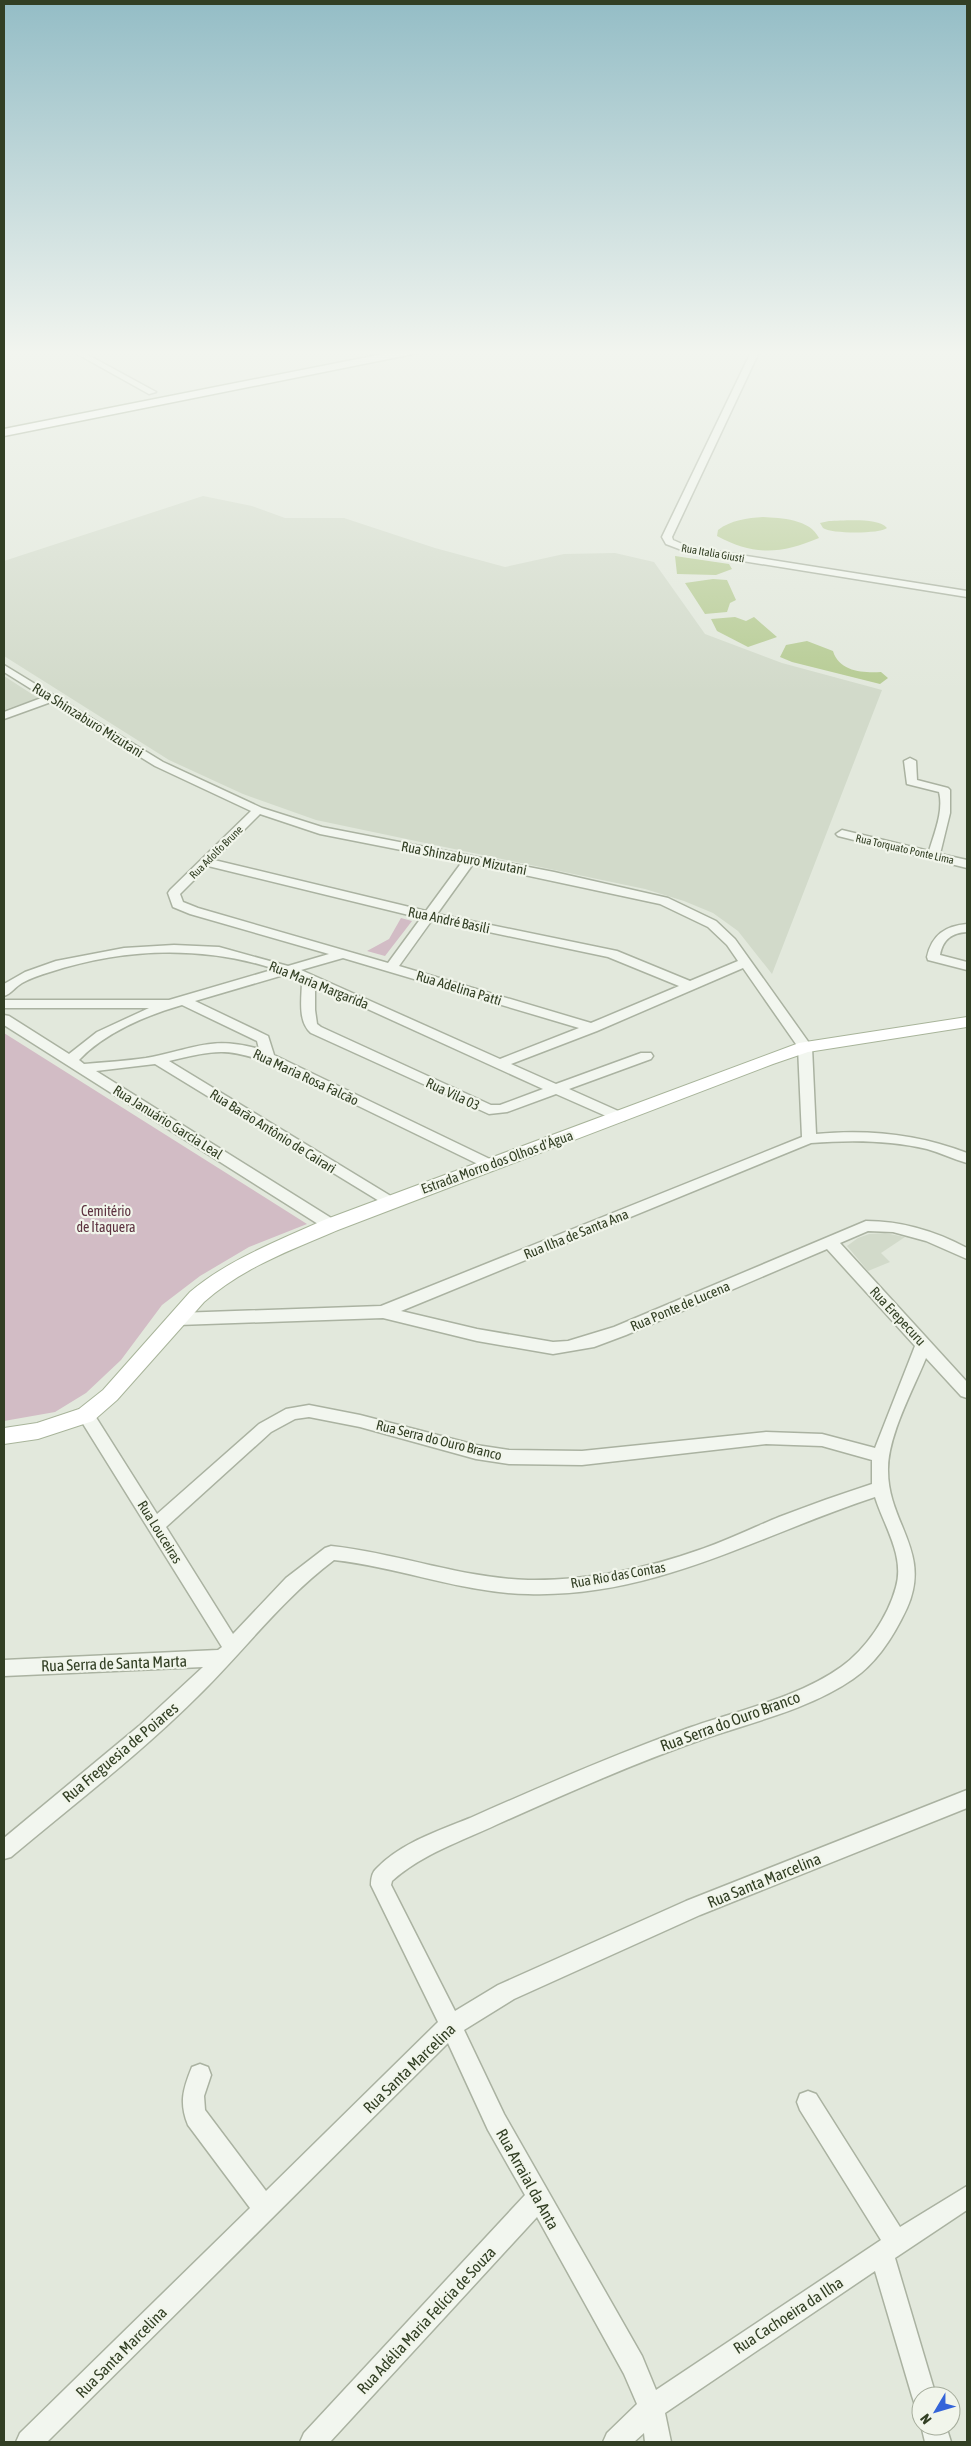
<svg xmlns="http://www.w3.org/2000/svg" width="971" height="2446" viewBox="0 0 971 2446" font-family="'Asap Condensed',sans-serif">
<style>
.built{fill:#d2daca}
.green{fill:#d2bcc5}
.water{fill:#b6cb93}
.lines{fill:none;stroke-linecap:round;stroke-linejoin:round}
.minor-casing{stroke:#aab2a1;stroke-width:3}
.major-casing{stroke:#a8b49a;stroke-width:2}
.highway-casing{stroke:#929f82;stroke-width:3}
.minor{fill:#f2f6ef;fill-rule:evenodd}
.major{fill:#fff;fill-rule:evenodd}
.highway{fill:#fff;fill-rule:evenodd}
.labels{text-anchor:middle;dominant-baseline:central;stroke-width:4.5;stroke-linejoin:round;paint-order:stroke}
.far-street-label{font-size:11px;fill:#323f24;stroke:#f1f5eb}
.street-label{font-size:14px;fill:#323f24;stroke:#f1f5eb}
.park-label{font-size:14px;fill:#5c313f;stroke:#f1f5eb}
.near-street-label{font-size:16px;fill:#323f24;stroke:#f1f5eb}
</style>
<rect width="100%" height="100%" fill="#e2e8dc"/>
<!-- built -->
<path class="built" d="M 203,496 L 252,506 L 285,518 L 344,518 L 435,548 L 505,567 L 564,554 L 615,553 L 654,562 L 705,634 L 782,663 L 882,690 L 772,974 L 738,931 L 713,913 L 684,901 L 645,889 L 316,820 L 243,794 L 169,760 L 4,656 L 4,561 Z
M 4,676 L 38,698 L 4,710 Z
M 885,1233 L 905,1237 L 881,1253 L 890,1262 L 868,1271 L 847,1246 L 858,1238 L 869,1234 Z"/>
<!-- green -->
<path class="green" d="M 401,918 L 412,921 L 385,956 L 367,951 L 389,939 Z
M 4,1033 L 307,1224 L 249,1247 L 200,1276 L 162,1305 L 121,1360 L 86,1393 L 55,1412 L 4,1421 Z"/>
<!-- water -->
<path class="water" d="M 763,517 C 781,518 810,519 819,538 C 781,554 754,556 717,536 L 718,530 C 731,520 747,518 763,517 Z
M 829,521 C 843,521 878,517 887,528 C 880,534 831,534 823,528 L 820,523 Z
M 675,556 L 729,564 L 732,569 L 716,575 L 677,574 Z
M 713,579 L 727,580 L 736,600 L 730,603 L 727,612 L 705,614 L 685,583 Z
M 735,617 L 746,621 L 754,617 L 777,637 L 748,647 L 717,631 L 711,619 Z
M 807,641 L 833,651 C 839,672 864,673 881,672 L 888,678 L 880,684 L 792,662 L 780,657 L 786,645 Z"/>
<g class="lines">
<!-- minor casing -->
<g class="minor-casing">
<path id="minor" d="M 70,350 L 79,350 L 156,392 L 149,394 Z
M 752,350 L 760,350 L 672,537 L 673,540 L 689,547 L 967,591 L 967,597 L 687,552 L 666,544 L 662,537 Z
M 4,665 L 163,762 L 262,808 L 322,827 L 554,872 L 668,898 L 716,921 L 735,939 L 812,1047 L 816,1134 C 868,1129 918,1134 967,1153 L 967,1163 C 953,1159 941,1153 927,1149 C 889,1140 850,1140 811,1143 L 401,1311 L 477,1329 L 553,1342 L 568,1341 L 614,1327 L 866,1221 C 902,1221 935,1231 967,1248 L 967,1259 L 926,1241 L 893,1232 L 868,1231 L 840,1243 L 967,1382 L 967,1398 L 961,1396 L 926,1358 C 913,1390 887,1437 888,1471 C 888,1523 932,1552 907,1608 C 895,1634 877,1663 853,1679 C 811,1708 757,1721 709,1737 C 637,1762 567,1793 498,1824 C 462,1841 422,1854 392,1881 L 391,1885 L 455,2011 L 498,1985 L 686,1901 L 967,1790 L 967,1808 L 700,1915 L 514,1999 L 464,2030 L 504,2114 L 642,2356 L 656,2390 L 881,2240 L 800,2110 L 797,2102 L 800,2094 L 808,2091 L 816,2094 L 900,2227 L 967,2186 L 967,2210 L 895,2258 L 936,2396 L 921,2396 L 921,2407 L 915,2405 L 912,2396 L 875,2271 L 665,2413 L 671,2442 L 645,2442 L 644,2433 L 634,2442 L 603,2442 L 607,2433 L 637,2404 L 624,2374 L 537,2217 L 330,2442 L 300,2442 L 304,2433 L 525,2195 L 488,2130 L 448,2043 L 47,2442 L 16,2442 L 20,2433 L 250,2208 L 188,2125 C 179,2103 183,2089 192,2067 L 200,2064 L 208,2067 L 211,2075 L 204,2096 L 205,2110 L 266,2191 L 438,2022 L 371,1885 C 371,1879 372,1872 377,1868 C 401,1843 438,1831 470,1818 C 540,1787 611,1756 683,1730 C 735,1711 796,1699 841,1667 C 866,1649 888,1617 896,1587 C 905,1556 884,1526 875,1497 C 759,1535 655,1598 528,1594 C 462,1593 399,1567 334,1560 C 281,1600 244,1651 198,1696 C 140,1754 74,1804 11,1857 L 4,1859 L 4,1838 L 139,1726 L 203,1667 L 4,1676 L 4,1660 L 218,1650 L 222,1647 L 80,1419 L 78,1415 L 80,1411 L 86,1409 L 92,1411 L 157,1514 L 259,1424 L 286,1409 L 309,1405 L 360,1415 L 476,1445 L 509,1450 L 582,1451 L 766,1432 L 822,1434 L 875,1448 L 915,1346 L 827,1249 L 626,1335 L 594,1347 L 553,1354 L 477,1341 L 383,1318 L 178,1325 L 172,1323 L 170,1319 L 172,1315 L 178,1313 L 381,1306 L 802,1137 L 798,1047 L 743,968 L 597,1031 L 511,1064 L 556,1084 L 641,1053 L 651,1053 L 653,1056 L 651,1059 L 569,1089 L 625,1114 L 627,1117 L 625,1120 L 615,1120 L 556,1094 L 507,1112 L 489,1114 L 311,1033 C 297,1021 302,997 302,980 L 287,974 L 195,1001 L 268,1036 L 274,1055 L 494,1161 L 496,1164 L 489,1169 L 484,1167 L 272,1064 C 226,1047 216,1050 169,1061 L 394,1198 L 396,1202 L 394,1206 L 389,1207 L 155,1064 L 96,1071 L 336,1221 L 339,1225 L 336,1229 L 326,1229 L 4,1025 L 4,1015 L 9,1016 L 69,1054 L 97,1032 L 149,1008 L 4,1008 L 4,1000 L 169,1000 L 275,969 C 202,945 123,948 50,972 C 40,975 31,978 22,983 C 15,987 11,994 4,996 L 4,984 L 25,972 L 56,961 L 124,948 L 174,945 L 219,947 L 288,966 L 329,954 L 190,914 L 173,907 L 168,893 L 170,890 L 251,811 L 155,766 L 51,702 L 4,719 L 4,712 L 44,697 L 4,672 ZM 260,814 L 320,834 L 462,862 L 426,911 L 214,860 ZM 473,864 L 660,904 L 708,927 L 727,945 L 738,961 L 690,981 L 617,951 L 437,914 ZM 208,866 L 421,918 L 388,963 L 198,908 L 183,902 L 180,894 ZM 432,920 L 608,957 L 679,986 L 591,1023 L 399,966 ZM 343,958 L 579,1028 L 500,1059 L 301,970 ZM 315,985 L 543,1089 L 500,1105 L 491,1105 L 321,1027 L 317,1024 L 315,1010 ZM 182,1005 L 257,1041 L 259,1049 C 210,1035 192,1050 146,1058 C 126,1061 105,1062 84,1064 L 79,1060 C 104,1033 147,1015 182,1005 ZM 309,1417 L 360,1427 L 476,1459 L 509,1464 L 582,1465 L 766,1444 L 822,1446 L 872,1460 L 872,1484 C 841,1494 810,1505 779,1517 C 752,1528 726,1541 699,1550 C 646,1569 585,1581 528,1580 C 461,1578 397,1553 331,1546 L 325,1548 L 286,1578 L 233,1634 L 166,1527 L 271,1432 L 295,1419 Z
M 910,758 L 916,761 L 917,780 L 948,788 L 950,790 L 950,813 L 940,854 L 967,860 L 967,868 L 838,836 L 836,834 L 842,830 L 929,851 C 934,834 944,811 939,792 L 907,784 L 904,761 Z
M 967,924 L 967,932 C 952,933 943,939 940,955 L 967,962 L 967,970 L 928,960 L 927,957 C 932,935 945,926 967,924 Z
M 921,2425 L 946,2426 L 951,2442 L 925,2442 Z"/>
</g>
<!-- major casing -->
<g class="major-casing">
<path id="major" d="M 967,1017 L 967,1027 L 808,1052 L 773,1064 L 338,1230 C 291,1250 242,1268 204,1302 L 117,1400 L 93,1421 L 38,1439 L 4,1444 L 4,1428 L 37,1423 L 79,1409 L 103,1390 L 190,1292 C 229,1259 278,1241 324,1220 L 799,1043 Z"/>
</g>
<!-- highway casing -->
<g class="highway-casing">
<path id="highway" d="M 403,350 L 423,350 L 418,353 L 4,436 L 4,429 Z"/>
</g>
<!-- minor -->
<use href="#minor" class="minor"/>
<!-- major -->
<use href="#major" class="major"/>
<!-- highway -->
<use href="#highway" class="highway"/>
</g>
<!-- sky -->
<linearGradient id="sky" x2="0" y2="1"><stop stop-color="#94bdc6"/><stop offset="0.51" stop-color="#f2f5ef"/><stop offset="1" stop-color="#f2f5ef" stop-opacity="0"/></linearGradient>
<rect width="971" height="692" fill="url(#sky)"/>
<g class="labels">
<!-- far-street labels -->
<g class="far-street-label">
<text transform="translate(713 553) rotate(10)">Rua Italia Giusti</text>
<text transform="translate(905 849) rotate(13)">Rua Torquato Ponte Lima</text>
<text transform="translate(216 852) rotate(-45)">Rua Adolfo Brune</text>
</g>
<!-- street labels -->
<g class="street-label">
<text transform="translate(88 720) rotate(32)">Rua Shinzaburo Mizutani</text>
<text transform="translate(464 858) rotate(11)">Rua Shinzaburo Mizutani</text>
<text transform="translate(449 920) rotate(12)">Rua André Basili</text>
<text transform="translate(319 985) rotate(22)">Rua Maria Margarida</text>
<text transform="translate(459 988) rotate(17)">Rua Adelina Patti</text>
<text transform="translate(306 1077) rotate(25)">Rua Maria Rosa Falcão</text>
<text transform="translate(453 1094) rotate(25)">Rua Vila 03</text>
<text transform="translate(168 1122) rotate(32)">Rua Januário Garcia Leal</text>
<text transform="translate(273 1131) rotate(32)">Rua Barão Antônio de Cairari</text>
<text transform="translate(497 1162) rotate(-20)">Estrada Morro dos Olhos d'Água</text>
<text transform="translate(576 1234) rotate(-22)">Rua Ilha de Santa Ana</text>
<text transform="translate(680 1306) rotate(-23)">Rua Ponte de Lucena</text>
<text transform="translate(898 1316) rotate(47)">Rua Erepecuru</text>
<text transform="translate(439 1440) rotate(14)">Rua Serra do Ouro Branco</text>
<text transform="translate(160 1532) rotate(58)">Rua Louceiras</text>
<text transform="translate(618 1575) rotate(-10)">Rua Rio das Contas</text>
</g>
<!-- park labels -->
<g class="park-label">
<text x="106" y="1211">Cemitério<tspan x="106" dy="16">de Itaquera</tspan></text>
</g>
<!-- near-street labels -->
<g class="near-street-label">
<text transform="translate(114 1663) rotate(-2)">Rua Serra de Santa Marta</text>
<text transform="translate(730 1721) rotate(-20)">Rua Serra do Ouro Branco</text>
<text transform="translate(120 1752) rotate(-40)">Rua Freguesia de Poiares</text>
<text transform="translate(764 1880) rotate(-22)">Rua Santa Marcelina</text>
<text transform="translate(409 2068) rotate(-44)">Rua Santa Marcelina</text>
<text transform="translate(528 2179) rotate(61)">Rua Arraial da Anta</text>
<text transform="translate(788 2315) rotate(-33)">Rua Cachoeira da Ilha</text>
<text transform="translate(426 2320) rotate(-47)">Rua Adélia Maria Felícia de Souza</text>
<text transform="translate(121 2352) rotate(-45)">Rua Santa Marcelina</text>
</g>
</g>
<!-- border -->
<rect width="971" height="2446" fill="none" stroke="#323f24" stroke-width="10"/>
<!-- north arrow -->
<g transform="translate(936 2411) rotate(232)"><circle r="24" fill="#f1f5eb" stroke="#a5ac9b"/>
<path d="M0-4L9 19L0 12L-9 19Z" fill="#3464d9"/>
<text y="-8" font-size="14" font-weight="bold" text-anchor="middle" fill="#323f24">N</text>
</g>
</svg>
